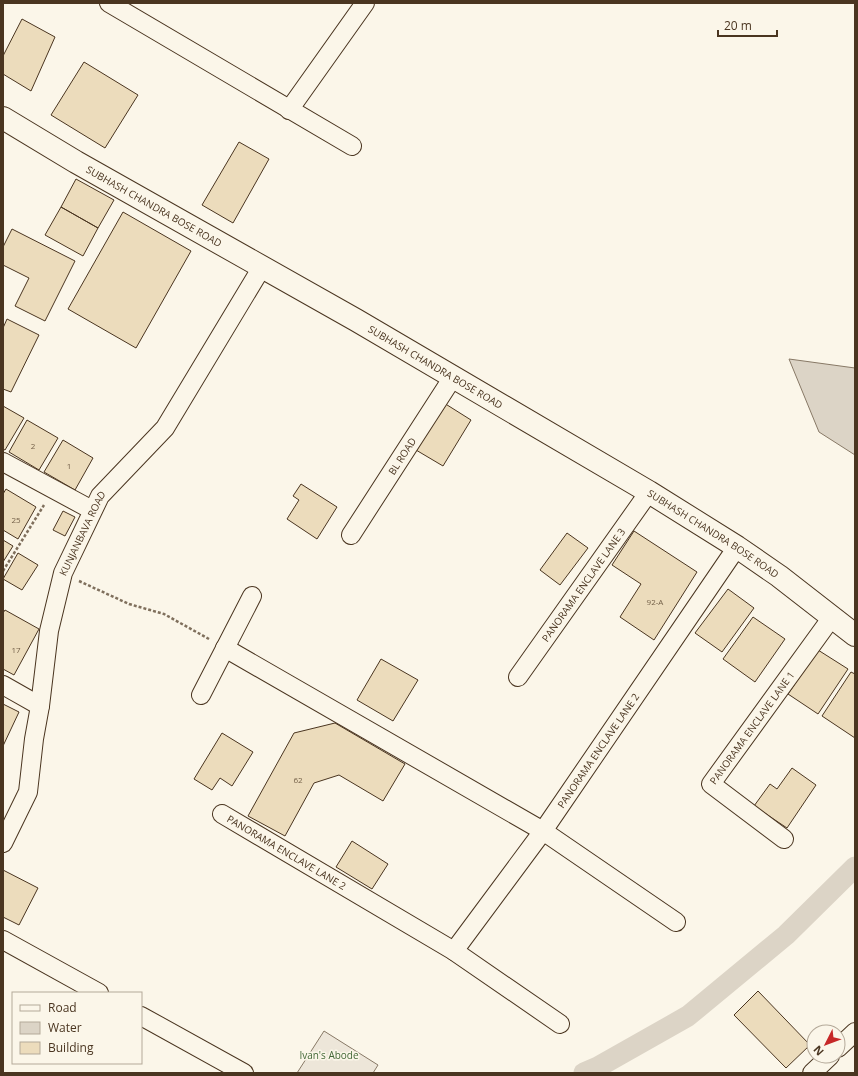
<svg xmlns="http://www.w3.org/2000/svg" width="858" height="1076" viewBox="0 0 858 1076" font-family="'Open Sans',sans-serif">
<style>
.green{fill:#ede6d9;stroke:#887966}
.water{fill:#dcd4c6;stroke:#887966}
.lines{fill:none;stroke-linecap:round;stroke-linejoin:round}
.canal{stroke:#dcd4c6;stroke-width:21}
.building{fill:#ecdcbc;stroke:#4a3520}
.street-casing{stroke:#4a3520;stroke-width:20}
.secondary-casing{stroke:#4a3520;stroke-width:24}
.path{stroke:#7f6f5c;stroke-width:2.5;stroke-dasharray:3 2;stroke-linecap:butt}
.street{stroke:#fbf6e9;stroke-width:18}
.secondary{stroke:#fbf6e9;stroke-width:22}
.labels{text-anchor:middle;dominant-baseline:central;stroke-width:3;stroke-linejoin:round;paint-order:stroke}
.number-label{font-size:8px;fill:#725f47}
.street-label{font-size:10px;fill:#4a3520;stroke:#fbf6e9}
.park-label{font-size:10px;fill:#436837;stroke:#fbf6e9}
</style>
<rect width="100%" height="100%" fill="#fbf6e9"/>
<!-- green -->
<path class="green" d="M 324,1031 L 378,1065 L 373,1073 L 297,1073 Z"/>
<!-- water -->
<path class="water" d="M 789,359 L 855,368 L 855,455 L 819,432 Z"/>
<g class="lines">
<!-- canal -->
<path class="canal" d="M 584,1073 L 598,1067 L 688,1016 L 786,935 L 855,867"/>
</g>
<!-- building -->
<path class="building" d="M 22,19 L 55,37 L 31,91 L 3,74 L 3,56 Z
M 84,62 L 138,95 L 105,148 L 51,115 Z
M 239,142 L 269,159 L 233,223 L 202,205 Z
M 76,179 L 114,200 L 98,228 L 61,207 Z
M 61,207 L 98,228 L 83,256 L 45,235 Z
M 123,212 L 191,251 L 136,348 L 68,309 Z
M 12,229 L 75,261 L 45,321 L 15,306 L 29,278 L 3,265 L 3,247 Z
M 7,319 L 39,335 L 11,392 L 3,389 L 3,328 Z
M 444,403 L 471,420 L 443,466 L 416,450 Z
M 3,406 L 24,418 L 5,450 L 3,449 Z
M 27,420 L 58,438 L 39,470 L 9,452 Z
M 63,440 L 93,458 L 75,490 L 44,472 Z
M 301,484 L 337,507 L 317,539 L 287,519 L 299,500 L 293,496 Z
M 6,489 L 36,507 L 18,539 L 3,530 L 3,494 Z
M 63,511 L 75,517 L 65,536 L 53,530 Z
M 634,531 L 697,572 L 654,640 L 620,617 L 641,584 L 612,565 Z
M 567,533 L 588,548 L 560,585 L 540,570 Z
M 3,540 L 13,546 L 3,562 Z
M 18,553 L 38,565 L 22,590 L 3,579 Z
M 728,589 L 754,608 L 722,652 L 695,633 Z
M 5,610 L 39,629 L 14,675 L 3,669 L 3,613 Z
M 753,617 L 785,639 L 755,682 L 723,659 Z
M 818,650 L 848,669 L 818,714 L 788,694 Z
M 381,659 L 418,680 L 393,721 L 357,700 Z
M 851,672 L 855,674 L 855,738 L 822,716 Z
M 3,704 L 19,712 L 3,746 Z
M 335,723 L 405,764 L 383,801 L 339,775 L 314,783 L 285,836 L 248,816 L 294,733 Z
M 222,733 L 253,752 L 232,786 L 220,778 L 212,790 L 194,779 Z
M 792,768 L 816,785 L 787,828 L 754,806 L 770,784 L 777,789 Z
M 352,841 L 388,864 L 372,889 L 336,867 Z
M 3,870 L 38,888 L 19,925 L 3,917 Z
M 758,991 L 810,1045 L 786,1068 L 734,1015 Z"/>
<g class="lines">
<!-- street casing -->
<g class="street-casing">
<g id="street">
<path d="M 109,3 L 352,146"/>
<path d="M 289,110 L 365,3"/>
<path d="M 3,462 L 92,510"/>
<path id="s1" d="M 351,535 L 453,377"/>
<path d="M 225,648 L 543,831 L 676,922"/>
<path id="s2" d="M 518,677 L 649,492"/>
<path d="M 3,685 L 40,706"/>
<path d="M 201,695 L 252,596"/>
<path id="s3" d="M 222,814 L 454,951 L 560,1024"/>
<path id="s4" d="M 784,839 L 711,784 L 832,617"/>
<path id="s5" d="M 3,843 L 28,792 L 34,739 L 40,706 L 49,631 L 63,573 L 100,496 L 165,428 L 262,267"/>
<path d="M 3,940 L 99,993"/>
<path id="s6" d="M 454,951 L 543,831 L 737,547"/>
<path d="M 141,1016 L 244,1073"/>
<path d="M 838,1048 L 855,1032"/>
<path d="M 812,1073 L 830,1056"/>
</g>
</g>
<!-- secondary casing -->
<g class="secondary-casing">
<g id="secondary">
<path id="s7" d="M 3,118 L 76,162 L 356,320 L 649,492 L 737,547 L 779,576 L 855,635"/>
</g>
</g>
<!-- path -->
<path class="path" d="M 3,571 L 44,505
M 79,581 L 129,604 L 164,614 L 209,639"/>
<!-- street -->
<use href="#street" class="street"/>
<!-- secondary -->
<use href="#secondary" class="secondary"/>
</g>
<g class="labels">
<!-- number labels -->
<g class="number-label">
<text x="33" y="445">2</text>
<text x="69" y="465">1</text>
<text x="16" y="519">25</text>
<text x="655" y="601">92-A</text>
<text x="16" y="649">17</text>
<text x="298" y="779">62</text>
</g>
<!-- street labels -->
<g class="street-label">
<text stroke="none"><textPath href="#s7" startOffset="175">SUBHASH CHANDRA BOSE ROAD</textPath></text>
<text stroke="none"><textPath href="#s7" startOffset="499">SUBHASH CHANDRA BOSE ROAD</textPath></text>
<text stroke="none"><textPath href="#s1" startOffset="94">BL ROAD</textPath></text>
<text stroke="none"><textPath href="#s5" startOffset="323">KUNJANBAVA ROAD</textPath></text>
<text stroke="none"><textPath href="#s7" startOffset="823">SUBHASH CHANDRA BOSE ROAD</textPath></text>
<text stroke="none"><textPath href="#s2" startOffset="113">PANORAMA ENCLAVE LANE 3</textPath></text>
<text stroke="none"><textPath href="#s4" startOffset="161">PANORAMA ENCLAVE LANE 1</textPath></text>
<text stroke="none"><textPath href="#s6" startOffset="247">PANORAMA ENCLAVE LANE 2</textPath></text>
<text stroke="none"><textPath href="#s3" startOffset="75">PANORAMA ENCLAVE LANE 2</textPath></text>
</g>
<!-- park labels -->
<g class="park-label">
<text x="329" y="1055">Ivan's Abode</text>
</g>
</g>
<!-- border -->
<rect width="858" height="1076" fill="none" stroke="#4a3520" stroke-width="8"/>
<!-- legend -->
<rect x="12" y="992" width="130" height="72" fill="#fbf6e9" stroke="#b4a999"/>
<rect x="20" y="1005" width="20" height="6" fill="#fbf6e9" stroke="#b4a999"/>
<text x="48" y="1012" font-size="12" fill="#4a3520">Road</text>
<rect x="20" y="1022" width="20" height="12" fill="#dcd4c6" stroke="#b4a999"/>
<text x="48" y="1032" font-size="12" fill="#4a3520">Water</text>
<rect x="20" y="1042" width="20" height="12" fill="#ecdcbc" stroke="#b4a999"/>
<text x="48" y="1052" font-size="12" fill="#4a3520">Building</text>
<!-- north arrow -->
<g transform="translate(826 1044) rotate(228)"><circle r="19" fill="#fbf6e9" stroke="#b4a999"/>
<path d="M0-3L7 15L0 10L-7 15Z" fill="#c62828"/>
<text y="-6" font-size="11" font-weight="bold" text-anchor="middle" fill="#4a3520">N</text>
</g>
<!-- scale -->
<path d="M718 30v6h59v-6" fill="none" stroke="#4a3520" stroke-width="2"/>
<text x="724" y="30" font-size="12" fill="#4a3520" stroke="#fbf6e9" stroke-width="3" paint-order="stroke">20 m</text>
</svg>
